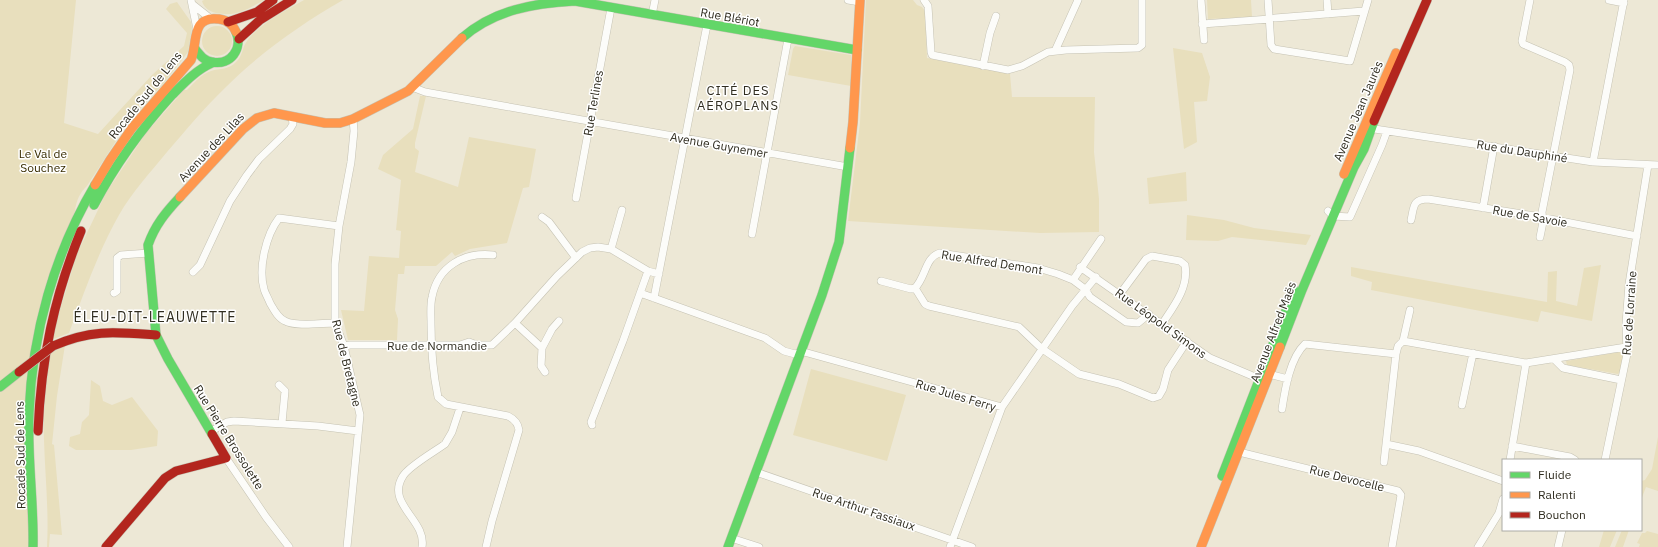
<svg xmlns="http://www.w3.org/2000/svg" width="1658" height="547" viewBox="0 0 1658 547" font-family="'IBM Plex Sans',sans-serif">
<style>
.green{fill:#e8dfbd}
.lines{fill:none;stroke-linecap:round;stroke-linejoin:round}
.street-casing{stroke:#c5c2b3;stroke-width:8}
.fast-casing{stroke:#c5c2b3;stroke-width:10}
.slow-casing{stroke:#c5c2b3;stroke-width:10}
.jam-casing{stroke:#c5c2b3;stroke-width:10}
.street{stroke:#fcfcf9;stroke-width:7}
.fast{stroke:#63d668;stroke-width:9}
.slow{stroke:#ff974d;stroke-width:9}
.jam{stroke:#b3261e;stroke-width:9}
.jam-bridge-casing{stroke:#c5c2b3;stroke-width:10;stroke-linecap:butt}
.jam-bridge{stroke:#b3261e;stroke-width:9}
.labels{text-anchor:middle;dominant-baseline:central;stroke-width:3;stroke-linejoin:round;paint-order:stroke}
.street-label{font-size:12px;fill:#302d20;stroke:#fff}
.park-label{font-size:12px;fill:#382c00;stroke:#fff}
.neighbourhood-label{font-size:13px;letter-spacing:1px;fill:#302d20;stroke:#fff}
.quarter-label{font-size:14px;letter-spacing:1px;fill:#302d20;stroke:#fff}
</style>
<rect width="100%" height="100%" fill="#ede8d6"/>
<!-- green -->
<path class="green" d="M 0,0 L 76,0 L 64,123 L 98,134 L 152,75 L 184,46 L 187,33 L 166,9 L 170,4 L 177,2 L 191,22 L 192,28 L 188,52 L 164,83 L 135,114 L 124,122 L 118,130 L 116,141 L 87,186 C 80,192 76,201 75,211 L 47,280 L 28,505 L 28,547 L 0,547 Z
M 204,0 L 264,0 C 246,10 236,17 216,13 C 209,11 204,8 202,1 Z
M 304,0 L 343,0 C 301,24 260,53 226,87 C 205,107 186,130 167,152 C 150,173 132,192 119,215 C 98,252 84,293 69,333 L 51,340 L 77,254 L 106,193 L 146,133 L 184,90 L 187,90 C 194,83 201,74 211,71 C 220,68 229,70 236,62 C 243,56 242,47 247,41 C 259,24 287,10 304,0 Z
M 866,0 L 913,0 L 917,5 L 922,7 L 925,11 L 927,58 L 1010,74 L 1012,97 L 1095,97 L 1094,152 L 1099,199 L 1099,232 L 1040,233 L 848,221 L 860,123 Z
M 1207,0 L 1251,0 L 1252,17 L 1208,19 Z
M202 41a15 15 0 1 1 30 0a15 15 0 1 1-30 0Z
M 795,46 L 851,55 L 851,86 L 788,75 L 793,49 Z
M 1173,48 L 1202,53 L 1210,77 L 1207,101 L 1194,102 L 1197,142 L 1184,149 Z
M 420,96 L 426,96 L 415,143 L 415,148 L 419,151 L 415,172 L 458,187 L 469,137 L 536,149 L 529,187 L 523,188 L 507,243 L 470,249 L 455,256 L 452,252 L 436,266 L 405,266 L 404,274 L 398,274 L 395,310 L 398,319 L 397,340 L 348,340 L 341,310 L 364,311 L 369,256 L 399,258 L 401,231 L 396,230 L 401,180 L 378,169 L 383,155 L 413,129 Z
M 1186,172 L 1187,201 L 1149,204 L 1147,178 Z
M 1187,215 L 1224,220 L 1254,228 L 1311,235 L 1306,245 L 1232,237 L 1218,241 L 1186,240 Z
M 1601,265 L 1592,321 L 1541,311 L 1538,322 L 1371,290 L 1372,282 L 1351,276 L 1351,267 L 1547,302 L 1548,272 L 1557,271 L 1556,301 L 1577,306 L 1584,268 Z
M 65,345 L 57,396 L 52,444 L 54,445 L 62,535 L 50,534 L 49,547 L 47,547 C 49,511 45,475 44,440 C 43,411 47,382 50,354 Z
M 1620,352 L 1623,357 L 1620,372 L 1618,374 L 1567,365 L 1566,361 Z
M 811,369 L 906,395 L 887,461 L 793,435 Z
M 91,380 L 100,386 L 103,401 L 112,405 L 132,397 L 158,431 L 157,446 L 131,450 L 76,450 L 69,446 L 70,437 L 80,434 L 82,422 L 89,415 Z
M 1658,437 L 1658,491 L 1646,487 L 1641,500 L 1641,481 L 1645,480 L 1652,469 Z
M 1604,530 L 1617,530 L 1610,547 L 1599,547 Z
M 1622,530 L 1629,530 L 1623,547 L 1615,547 Z
M 1647,531 L 1658,534 L 1658,547 L 1639,547 L 1640,544 L 1637,543 L 1642,533 L 1645,533 Z"/>
<g class="lines">
<!-- street casing -->
<g class="street-casing">
<path id="street" d="M 191,0 L 197,29
M 848,0 L 860,2
M 924,0 L 928,6 L 931,52 L 932,55 L 1008,70 L 1022,66 L 1048,52 L 1066,50 L 1138,48 L 1142,45 L 1142,0
M 1201,0 L 1204,40
M 1268,0 L 1271,45 L 1274,49 L 1350,61 L 1368,0
M 1327,0 L 1328,14
M 1530,0 L 1522,41 L 1523,44 L 1565,62 L 1569,65 L 1570,70 L 1542,212 L 1543,222 L 1540,237
M 1609,0 L 1624,3
M 192,4 L 211,19
M 652,15 L 655,0
M 1275,18 L 1364,11
M 1202,24 L 1270,19
M 1055,51 L 1078,0
M 983,66 L 990,33 L 996,16
M 412,87 L 425,92 L 848,167
M 1368,128 L 1593,162 L 1658,165
M 1593,162 L 1624,0
M 576,198 L 611,8
M 1483,208 L 1494,146
M 622,210 L 611,249 L 648,271 L 659,274
M 1328,211 L 1333,216 L 1350,217 L 1382,145 L 1387,131
M 542,217 L 549,222 L 576,258
M 1411,220 C 1414,208 1412,199 1428,199 L 1535,216 L 1637,236
M 752,234 L 788,39
M 1080,267 L 1210,358 L 1255,377 L 1260,377 L 1269,374 L 1288,379
M 193,272 L 200,265 L 230,201 L 247,175 L 259,159 L 290,129 L 293,124 L 292,117
M 1073,280 L 1101,239
M 881,281 L 911,289 L 915,288
M 915,288 L 925,304 L 929,306 L 1019,327 L 1041,348 L 1079,374 L 1119,384 L 1153,398 L 1159,396 L 1163,389 L 1168,370 L 1187,341
M 915,288 C 926,277 925,257 940,253 L 1038,268 L 1058,274 L 1073,280 L 1085,289 L 1090,297 L 1126,322 L 1138,323 L 1149,314
M 114,293 L 117,291 L 117,258 L 121,255 L 149,253
M 640,293 L 765,338 L 784,351 L 795,354 L 804,352 L 1002,407
M 1120,294 L 1146,259 L 1152,256 L 1180,261 L 1185,265 C 1189,287 1174,306 1162,324
M 654,298 L 707,25
M 335,323 C 322,323 296,327 285,321 C 278,318 274,310 270,303 C 268,298 265,293 264,289 C 258,268 266,235 279,218 L 339,226
M 515,323 L 542,348 L 541,366 L 545,372
M 1403,341 L 1526,363 L 1626,347
M 344,346 L 350,345 L 460,345 L 469,342 L 477,345 L 492,345 L 515,323 L 557,276 L 582,252 L 590,248 L 598,247 L 611,249
M 542,348 L 552,329 L 559,321
M 1554,359 L 1563,368 L 1621,380
M 279,385 L 285,391 L 282,423
M 1462,405 L 1473,353
M 1282,409 C 1285,389 1290,358 1305,344 L 1396,354
M 592,425 L 591,422 L 623,341 L 648,271
M 210,432 L 227,422 L 234,421 L 318,426 L 358,431
M 1386,444 L 1419,451 L 1503,481
M 1512,446 L 1570,457 L 1575,460
M 1239,452 L 1398,491 L 1401,495 L 1392,547
M 226,458 L 266,517 L 289,547
M 1510,460 L 1526,363
M 1605,460 L 1627,354 L 1626,324 L 1629,284 L 1648,165
M 1384,462 L 1396,354 L 1398,346 L 1403,341 L 1410,310
M 756,472 L 972,547
M 731,538 L 759,547
M 347,547 L 360,415 L 344,346 L 335,323 L 335,264 L 339,226 L 351,162 L 354,131 L 353,119
M 422,547 C 427,520 385,504 403,476 C 409,466 434,452 445,444 L 452,432 L 460,408
M 486,547 L 492,521 L 519,430 C 518,423 514,419 508,416 L 446,404 L 438,397 C 433,373 431,348 431,324 C 431,315 430,305 432,297 C 438,266 464,252 493,255
M 950,547 L 1002,407 L 1072,306 L 1096,277
M 1478,547 L 1499,513 L 1503,499
M 1558,547 L 1562,530"/>
</g>
<!-- fast casing -->
<g class="fast-casing">
<path id="fast" d="M 462,38 C 494,10 534,3 575,1 L 857,50
M 195,49 C 200,55 204,61 212,62 C 231,66 243,48 236,32
M 180,197 C 166,212 155,225 148,245 L 156,335 L 168,359 L 212,434
M 94,205 C 115,165 141,129 172,95 C 184,83 196,70 212,63
M 1280,347 L 1302,290 L 1354,167 L 1364,149 L 1374,121
M 0,387 L 19,372
M 1222,476 L 1294,290
M 33,547 C 34,502 27,458 29,413 C 32,334 54,254 95,185
M 728,547 L 822,295 L 839,242 L 850,148"/>
</g>
<!-- slow casing -->
<g class="slow-casing">
<path id="slow" d="M 850,148 L 853,122 L 860,0
M 1344,174 L 1396,53
M 95,185 L 110,160 L 132,128 L 191,60 C 198,44 190,15 219,19 C 227,20 233,25 236,32
M 180,197 L 243,129 L 257,118 L 274,113 L 325,123 L 340,123 L 353,119 L 408,91 L 462,38
M 1201,547 L 1280,347"/>
</g>
<!-- jam casing -->
<g class="jam-casing">
<path id="jam" d="M 228,22 L 257,12 L 273,0
M 239,39 L 260,20 L 292,0
M 1374,121 L 1427,0
M 53,346 C 91,329 116,332 156,335
M 38,431 C 41,359 54,297 81,231
M 106,547 L 165,478 L 176,471 L 226,458 L 212,434"/>
</g>
<!-- street -->
<use href="#street" class="street"/>
<!-- fast -->
<use href="#fast" class="fast"/>
<!-- slow -->
<use href="#slow" class="slow"/>
<!-- jam -->
<use href="#jam" class="jam"/>
<!-- jam-bridge casing -->
<g class="jam-bridge-casing">
<path id="jam-bridge" d="M 19,372 L 53,346"/>
</g>
<!-- jam-bridge -->
<use href="#jam-bridge" class="jam-bridge"/>
</g>
<g class="labels">
<!-- street labels -->
<g class="street-label">
<text transform="translate(730 17) rotate(10)">Rue Blériot</text>
<text transform="translate(145 95) rotate(-51)">Rocade Sud de Lens</text>
<text transform="translate(593 103) rotate(-80)">Rue Terlines</text>
<text transform="translate(1358 111) rotate(-67)">Avenue Jean Jaurès</text>
<text transform="translate(719 145) rotate(10)">Avenue Guynemer</text>
<text transform="translate(211 147) rotate(-47)">Avenue des Lilas</text>
<text transform="translate(1522 151) rotate(9)">Rue du Dauphiné</text>
<text transform="translate(1530 216) rotate(10)">Rue de Savoie</text>
<text transform="translate(992 262) rotate(9)">Rue Alfred Demont</text>
<text transform="translate(1629 313) rotate(-86)">Rue de Lorraine</text>
<text transform="translate(1161 323) rotate(36)">Rue Léopold Simons</text>
<text transform="translate(1273 332) rotate(-69)">Avenue Alfred Maës</text>
<text x="437" y="345">Rue de Normandie</text>
<text transform="translate(347 363) rotate(76)">Rue de Bretagne</text>
<text transform="translate(956 395) rotate(17)">Rue Jules Ferry</text>
<text transform="translate(229 437) rotate(58)">Rue Pierre Brossolette</text>
<text transform="translate(20 455) rotate(-91)">Rocade Sud de Lens</text>
<text transform="translate(1347 478) rotate(14)">Rue Devocelle</text>
<text transform="translate(864 509) rotate(19)">Rue Arthur Fassiaux</text>
</g>
<!-- park labels -->
<g class="park-label">
<text x="43" y="153">Le Val de<tspan x="43" dy="14">Souchez</tspan></text>
</g>
<!-- neighbourhood labels -->
<g class="neighbourhood-label">
<text x="738" y="90">CITÉ DES<tspan x="738" dy="15">AÉROPLANS</tspan></text>
</g>
<!-- quarter labels -->
<g class="quarter-label">
<text x="155" y="317">ÉLEU-DIT-LEAUWETTE</text>
</g>
</g>
<!-- legend -->
<rect x="1502" y="459" width="140" height="72" fill="#ffffff" stroke="#acaba6"/>
<rect x="1510" y="472" width="20" height="6" fill="#63d668" stroke="#acaba6"/>
<text x="1538" y="479" font-size="12" fill="#302d20">Fluide</text>
<rect x="1510" y="492" width="20" height="6" fill="#ff974d" stroke="#acaba6"/>
<text x="1538" y="499" font-size="12" fill="#302d20">Ralenti</text>
<rect x="1510" y="512" width="20" height="6" fill="#b3261e" stroke="#acaba6"/>
<text x="1538" y="519" font-size="12" fill="#302d20">Bouchon</text>
</svg>
